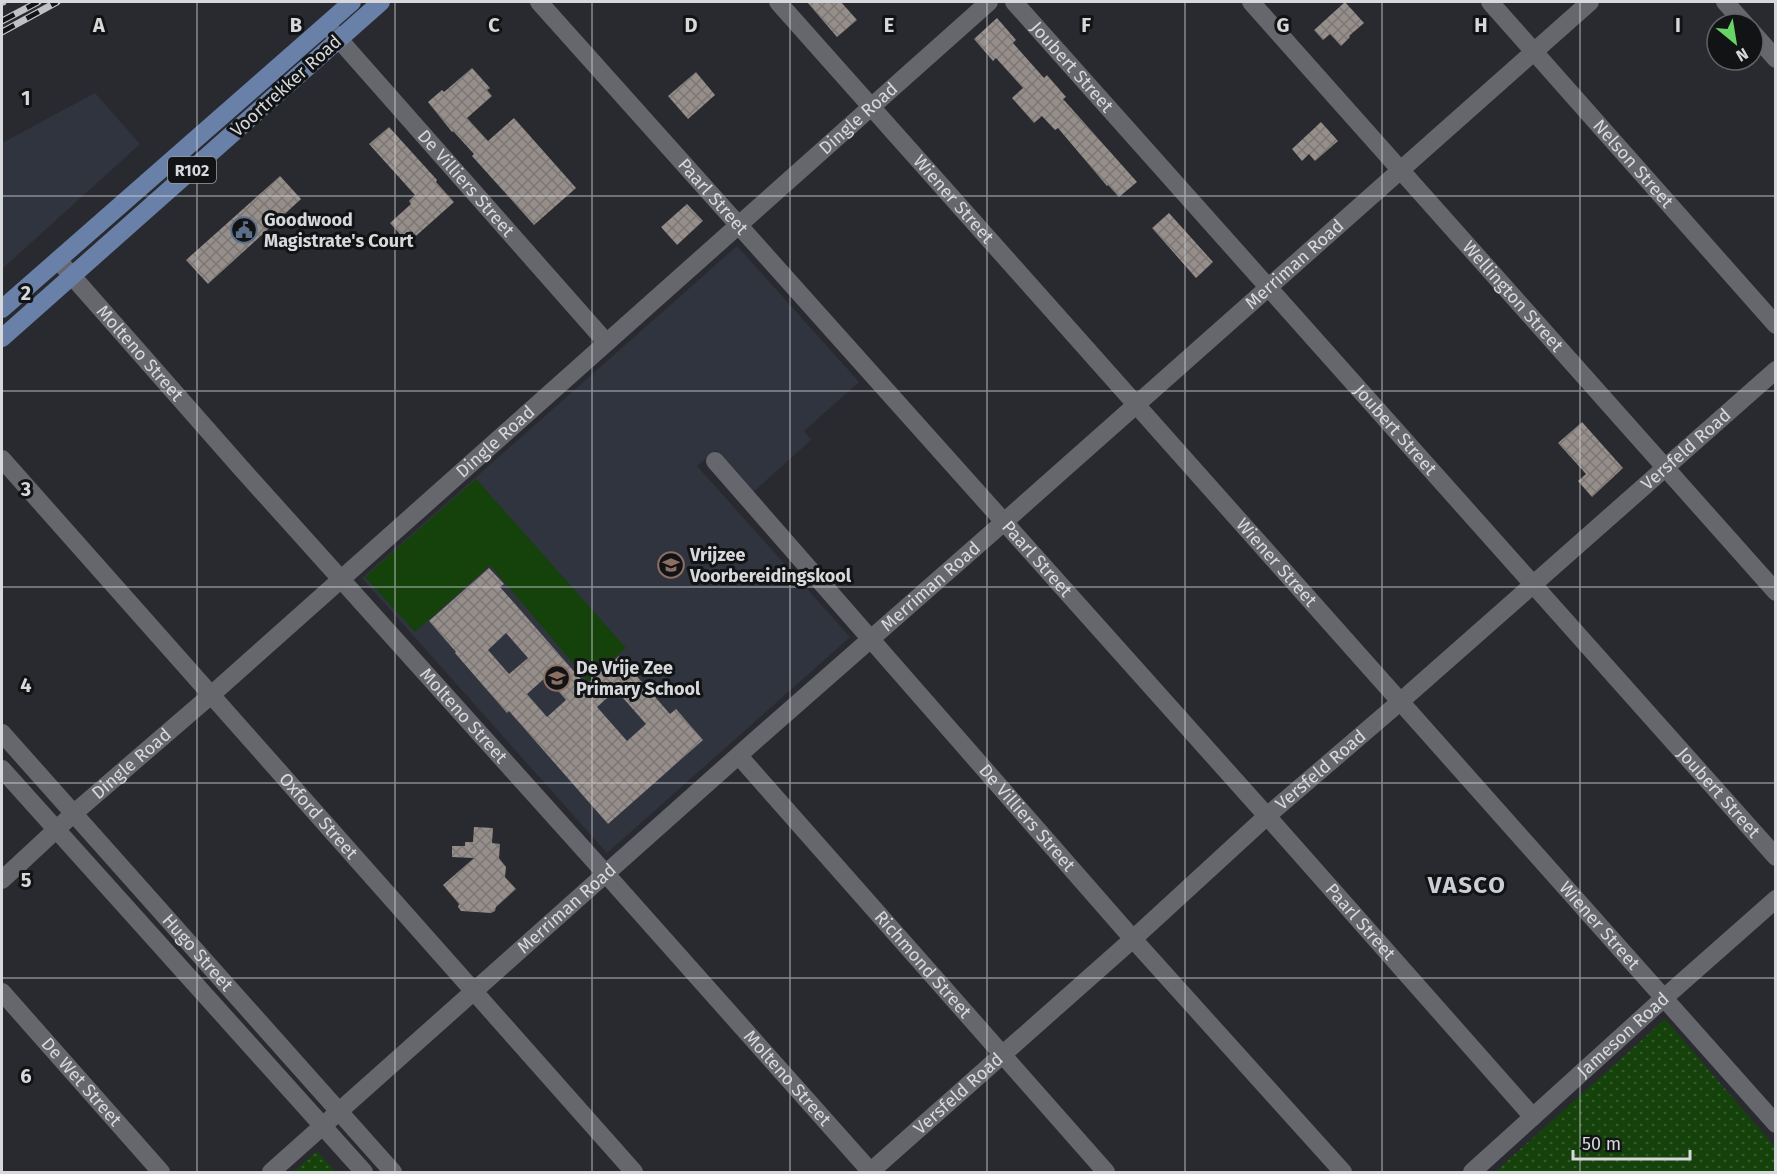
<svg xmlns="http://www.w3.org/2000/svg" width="1777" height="1174" viewBox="0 0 1777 1174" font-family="'Fira Sans',sans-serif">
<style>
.built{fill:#30343f}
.grass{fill:url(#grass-dots)}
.garden{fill:#15410b}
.building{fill:url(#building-cross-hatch);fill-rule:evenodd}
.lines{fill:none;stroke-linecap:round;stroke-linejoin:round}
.minor{stroke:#65676d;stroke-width:18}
.tertiary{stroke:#65676d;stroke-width:18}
.primary{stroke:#6980a8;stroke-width:18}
.rail-casing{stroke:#bfc1c4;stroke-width:7}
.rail{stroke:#121315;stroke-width:4.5;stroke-dasharray:14;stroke-linecap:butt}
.grid{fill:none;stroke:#d6d8db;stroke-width:1.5;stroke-opacity:0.55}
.labels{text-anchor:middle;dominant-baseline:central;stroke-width:6;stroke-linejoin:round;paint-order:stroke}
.shield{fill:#121315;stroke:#9b9da0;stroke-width:1.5}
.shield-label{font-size:16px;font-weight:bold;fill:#d6d8db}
.street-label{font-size:18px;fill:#d6d8db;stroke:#121315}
.poi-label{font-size:18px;font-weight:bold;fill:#d6d8db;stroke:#121315;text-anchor:start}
.district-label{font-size:24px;font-weight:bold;letter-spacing:1.5px;fill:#ccced5;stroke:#121315}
.grid-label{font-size:20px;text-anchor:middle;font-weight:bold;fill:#d6d8db;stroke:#121315;stroke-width:6;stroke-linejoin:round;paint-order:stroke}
</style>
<defs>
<pattern id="grass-dots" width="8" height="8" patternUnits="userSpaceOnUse" patternTransform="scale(1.5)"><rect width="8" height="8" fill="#15410b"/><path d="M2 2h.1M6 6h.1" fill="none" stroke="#365c2e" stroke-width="1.8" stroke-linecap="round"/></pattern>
<pattern id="building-cross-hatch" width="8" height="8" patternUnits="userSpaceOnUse" patternTransform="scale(1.5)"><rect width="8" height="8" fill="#958e8a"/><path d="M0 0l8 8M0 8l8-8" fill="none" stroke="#7c7774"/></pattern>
</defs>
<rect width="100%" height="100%" fill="#292a2f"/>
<!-- built -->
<path class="built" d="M 95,93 L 140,144 L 2,269 L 2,143 Z
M 737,246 L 859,382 L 804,431 L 811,440 L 753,492 L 716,450 L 697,466 L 850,637 L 607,853 L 362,578 Z"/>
<!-- grass -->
<path class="grass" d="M 1665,1019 L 1775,1147 L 1775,1172 L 1495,1172 Z
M 317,1151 L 336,1172 L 293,1172 Z"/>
<!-- garden -->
<path class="garden" d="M 476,479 L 626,648 L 588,681 L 490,565 L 415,632 L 365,577 Z"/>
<!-- building -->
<path class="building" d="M 807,2 L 841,2 L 857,20 L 837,37 Z
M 1345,2 L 1364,23 L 1349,36 L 1350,37 L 1341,46 L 1330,34 L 1323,40 L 1314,30 Z
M 997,18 L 1016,40 L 1013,43 L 1044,78 L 1047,75 L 1066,97 L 1063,99 L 1137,182 L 1119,197 L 1108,185 L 1107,186 L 1058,128 L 1055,130 L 1042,116 L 1034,123 L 1012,98 L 1023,88 L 996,58 L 993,61 L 974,39 Z
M 472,68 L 490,88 L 487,90 L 492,96 L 467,118 L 488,141 L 514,118 L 576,188 L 534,225 L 472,156 L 474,154 L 453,131 L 452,132 L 428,102 L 442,90 L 444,92 Z
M 696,72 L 715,95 L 688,119 L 668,96 Z
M 1321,122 L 1338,141 L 1315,161 L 1309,154 L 1302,161 L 1292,149 Z
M 389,127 L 437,180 L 436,182 L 454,202 L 408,243 L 390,223 L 411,204 L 409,201 L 415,195 L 369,144 Z
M 280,176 L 301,199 L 208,284 L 186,260 Z
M 687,204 L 703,221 L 677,245 L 661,227 Z
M 1169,213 L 1213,262 L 1196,278 L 1152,228 Z
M 1582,422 L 1623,468 L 1592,497 L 1578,481 L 1586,474 L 1558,443 Z
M 489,568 L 504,584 L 500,587 L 586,685 L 619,656 L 670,714 L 676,709 L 703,740 L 608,824 L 509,711 L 507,713 L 455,653 L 456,652 L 429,621 ZM 506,633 L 528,658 L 509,674 L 488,650 ZM 546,677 L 566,700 L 547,717 L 527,694 ZM 616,690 L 646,724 L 627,741 L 597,707 Z
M 474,827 L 493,828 L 492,843 L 500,844 L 499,858 L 506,867 L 505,877 L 516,889 L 496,907 L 495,911 L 491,913 L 461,911 L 458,907 L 459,904 L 443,885 L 474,858 L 452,857 L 452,846 L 465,846 L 465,842 L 473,842 Z"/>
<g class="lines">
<!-- minor -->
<g class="minor">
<path id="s1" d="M 539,2 L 1267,816 L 1533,1117"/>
<path id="s2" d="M 778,2 L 1776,1124"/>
<path id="s3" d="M 1014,2 L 1776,857"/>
<path id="s4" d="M 1251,2 L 1776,592"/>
<path id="s5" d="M 1490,2 L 1776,325"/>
<path d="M 1725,2 L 1745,24"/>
<path id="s6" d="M 329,28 L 606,342"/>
<path d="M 1753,33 L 1776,59"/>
<path id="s7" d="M 58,260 L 241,468 L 606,874 L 871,1172"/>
<path id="s8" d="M 2,459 L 634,1172"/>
<path id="s9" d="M 715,461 L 1133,939 L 1343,1172"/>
<path id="s10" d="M 739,756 L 1106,1172"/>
<path id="s11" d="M 2,880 L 73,814 L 210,696 L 989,2"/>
<path id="s12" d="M 2,992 L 161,1172"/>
<path id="s13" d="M 271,1172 L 758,738 L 1004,522 L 1590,2"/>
<path id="s14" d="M 870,1172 L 1133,939 L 1267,816 L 1401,701 L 1776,370"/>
<path id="s15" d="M 1472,1172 L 1664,998 L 1776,899"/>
</g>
<!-- tertiary -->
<g class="tertiary">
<path id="s16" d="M 2,733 L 393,1172"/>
<path d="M 2,769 L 364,1172"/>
</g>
<!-- primary -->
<path class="primary" d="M 2,309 L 352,2
M 2,338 L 381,2"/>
<!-- rail casing -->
<g class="rail-casing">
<path id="rail" d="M 2,2 L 3,2
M 2,21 L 38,2
M 2,32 L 57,2"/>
</g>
<!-- rail -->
<use href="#rail" class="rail"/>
</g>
<!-- grid -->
<path class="grid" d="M 197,2 L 197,1172M 395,2 L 395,1172M 592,2 L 592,1172M 790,2 L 790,1172M 987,2 L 987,1172M 1185,2 L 1185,1172M 1382,2 L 1382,1172M 1580,2 L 1580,1172M 2,196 L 1776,196M 2,391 L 1776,391M 2,587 L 1776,587M 2,783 L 1776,783M 2,978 L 1776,978"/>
<!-- icons -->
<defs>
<g id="civic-ring" transform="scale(1.35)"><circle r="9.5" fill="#121315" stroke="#5c6f8a" stroke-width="1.5"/><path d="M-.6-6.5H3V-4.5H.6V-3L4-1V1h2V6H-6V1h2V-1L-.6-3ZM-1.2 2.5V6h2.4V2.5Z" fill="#5c6f8a"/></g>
<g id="school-ring" transform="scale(1.35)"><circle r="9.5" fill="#121315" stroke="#8d6e63" stroke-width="1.5"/><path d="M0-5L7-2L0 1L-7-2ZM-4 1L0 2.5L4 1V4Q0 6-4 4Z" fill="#8d6e63"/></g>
</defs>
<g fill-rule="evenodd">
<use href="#civic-ring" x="244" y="230"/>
<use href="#school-ring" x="671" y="565"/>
<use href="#school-ring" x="557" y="678"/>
</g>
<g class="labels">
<!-- shield labels -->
<rect class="shield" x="168" y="157" width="48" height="26" rx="4.5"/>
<g class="shield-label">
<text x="192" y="170">R102</text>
</g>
<!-- street labels -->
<g class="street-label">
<text stroke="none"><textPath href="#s3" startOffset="87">Joubert Street</textPath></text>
<text transform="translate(286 86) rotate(-42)">Voortrekker Road</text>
<text stroke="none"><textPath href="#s11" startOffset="1146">Dingle Road</textPath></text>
<text stroke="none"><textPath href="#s5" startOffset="216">Nelson Street</textPath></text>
<text stroke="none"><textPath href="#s6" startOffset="207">De Villiers Street</textPath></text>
<text stroke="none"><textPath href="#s1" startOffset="261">Paarl Street</textPath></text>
<text stroke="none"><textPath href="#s2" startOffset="264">Wiener Street</textPath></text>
<text stroke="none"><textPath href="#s13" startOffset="1368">Merriman Road</textPath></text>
<text stroke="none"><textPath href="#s4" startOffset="394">Wellington Street</textPath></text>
<text stroke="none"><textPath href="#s7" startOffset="124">Molteno Street</textPath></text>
<text stroke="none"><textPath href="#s3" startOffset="573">Joubert Street</textPath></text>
<text stroke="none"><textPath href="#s11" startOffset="660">Dingle Road</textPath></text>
<text stroke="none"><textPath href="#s14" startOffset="1090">Versfeld Road</textPath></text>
<text stroke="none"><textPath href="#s1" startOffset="747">Paarl Street</textPath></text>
<text stroke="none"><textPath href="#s2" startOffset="750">Wiener Street</textPath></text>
<text stroke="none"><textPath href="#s13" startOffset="882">Merriman Road</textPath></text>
<text stroke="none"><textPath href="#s7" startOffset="610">Molteno Street</textPath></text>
<text stroke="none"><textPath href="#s11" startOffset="174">Dingle Road</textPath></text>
<text stroke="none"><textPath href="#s14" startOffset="604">Versfeld Road</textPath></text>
<text stroke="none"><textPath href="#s3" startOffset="1059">Joubert Street</textPath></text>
<text stroke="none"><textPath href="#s8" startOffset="477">Oxford Street</textPath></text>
<text stroke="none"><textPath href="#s9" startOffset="474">De Villiers Street</textPath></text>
<text stroke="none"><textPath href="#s13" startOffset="396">Merriman Road</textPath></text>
<text stroke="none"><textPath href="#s1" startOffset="1233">Paarl Street</textPath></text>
<text stroke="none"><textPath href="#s2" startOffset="1236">Wiener Street</textPath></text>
<text stroke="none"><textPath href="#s16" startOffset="294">Hugo Street</textPath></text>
<text stroke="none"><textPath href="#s10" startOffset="278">Richmond Street</textPath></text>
<text stroke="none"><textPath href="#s15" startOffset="204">Jameson Road</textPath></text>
<text stroke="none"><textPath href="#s7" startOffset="1096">Molteno Street</textPath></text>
<text stroke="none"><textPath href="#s12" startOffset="120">De Wet Street</textPath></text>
<text stroke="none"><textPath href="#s14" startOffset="118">Versfeld Road</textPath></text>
</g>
<!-- poi labels -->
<g class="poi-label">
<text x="264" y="220">Goodwood<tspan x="264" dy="21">Magistrate's Court</tspan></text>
<text x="690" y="555">Vrijzee<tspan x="690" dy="21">Voorbereidingskool</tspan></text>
<text x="576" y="668">De Vrije Zee<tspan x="576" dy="21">Primary School</tspan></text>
</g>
<!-- district labels -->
<g class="district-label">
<text x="1467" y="885">VASCO</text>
</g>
</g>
<g class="grid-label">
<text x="99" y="32">A</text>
<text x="296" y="32">B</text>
<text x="494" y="32">C</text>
<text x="691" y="32">D</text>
<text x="889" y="32">E</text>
<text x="1086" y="32">F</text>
<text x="1283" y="32">G</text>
<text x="1481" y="32">H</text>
<text x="1678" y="32">I</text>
<text x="26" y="105">1</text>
<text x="26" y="300">2</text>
<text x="26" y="496">3</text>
<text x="26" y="692">4</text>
<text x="26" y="887">5</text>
<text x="26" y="1083">6</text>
</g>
<!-- border -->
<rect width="1777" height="1174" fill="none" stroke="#d6d8db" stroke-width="6"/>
<!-- north arrow -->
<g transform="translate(1735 42) rotate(150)"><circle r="28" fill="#121315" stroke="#606264" stroke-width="1.5"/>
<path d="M0-4.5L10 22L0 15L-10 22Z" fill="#68d465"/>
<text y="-9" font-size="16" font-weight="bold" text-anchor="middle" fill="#d6d8db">N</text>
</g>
<!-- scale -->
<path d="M1573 1150v9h117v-9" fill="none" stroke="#d6d8db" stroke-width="3"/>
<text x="1582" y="1150" font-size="18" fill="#d6d8db" stroke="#121315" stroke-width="4.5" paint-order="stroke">50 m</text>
</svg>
